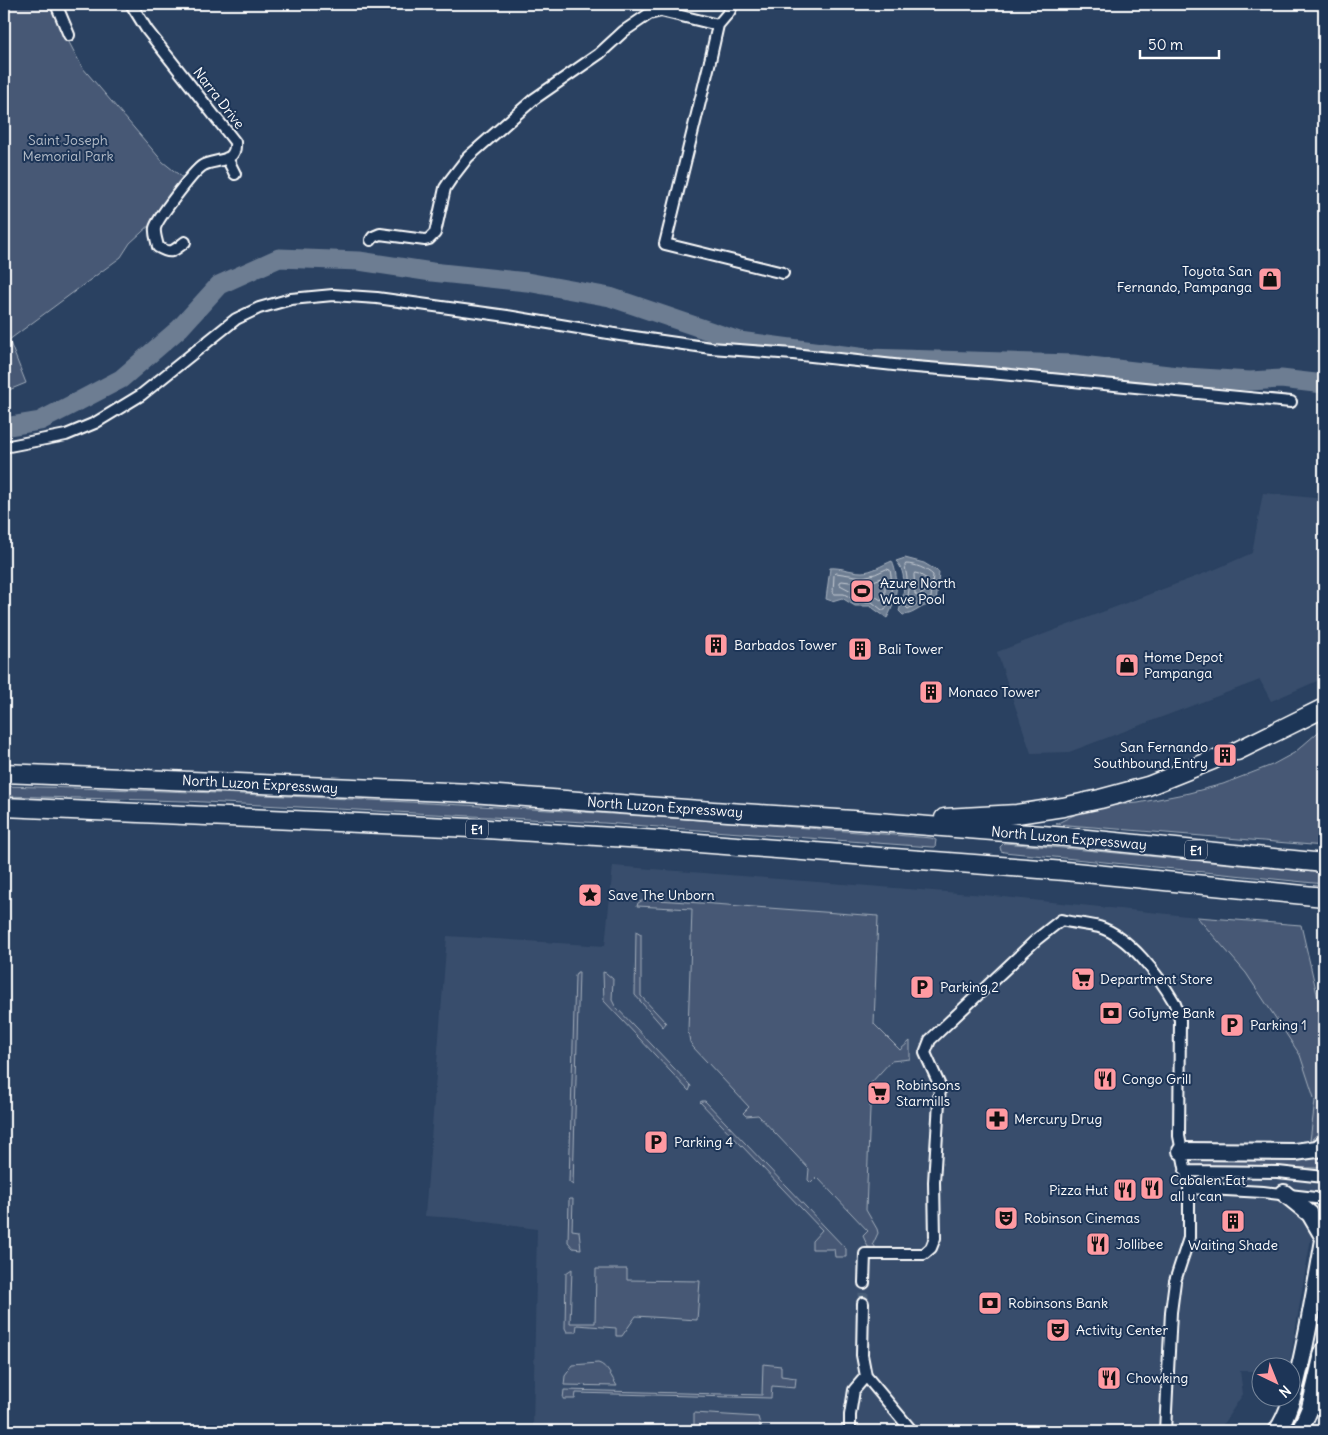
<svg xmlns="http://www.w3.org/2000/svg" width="1328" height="1435" viewBox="0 0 1328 1435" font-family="Delius,sans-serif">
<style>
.built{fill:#394e6c}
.green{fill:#465975;stroke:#a2acba}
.water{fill:#6d7d92;stroke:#a7b1be}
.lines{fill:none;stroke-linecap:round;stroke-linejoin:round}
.shore{stroke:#c5cbd3;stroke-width:1}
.river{stroke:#6d7d92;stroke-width:19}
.minor-tunnel{stroke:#4a5e79;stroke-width:10;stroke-dasharray:10 5;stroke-linecap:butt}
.motorway-tunnel{stroke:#4a5e79;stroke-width:18;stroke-dasharray:18 9;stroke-linecap:butt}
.minor-casing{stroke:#fff;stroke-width:14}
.trunk-casing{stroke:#fff;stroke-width:20}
.motorway-casing{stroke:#fff;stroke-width:21}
.minor{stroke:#1d3557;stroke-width:10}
.trunk{stroke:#1d3557;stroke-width:16}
.motorway{stroke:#1d3557;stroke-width:18}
.labels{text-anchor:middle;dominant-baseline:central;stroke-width:4;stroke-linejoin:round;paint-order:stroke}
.shield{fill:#1d3557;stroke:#bbc2cd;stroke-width:1}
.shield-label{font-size:12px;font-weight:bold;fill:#fff}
.street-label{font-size:14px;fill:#fff;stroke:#1d3557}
.park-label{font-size:14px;fill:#b5bdc8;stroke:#1d3557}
.poi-label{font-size:14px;fill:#fff;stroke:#1d3557;text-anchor:start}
</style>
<rect width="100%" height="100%" fill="#2a4161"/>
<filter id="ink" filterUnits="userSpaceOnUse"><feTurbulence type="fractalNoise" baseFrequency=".02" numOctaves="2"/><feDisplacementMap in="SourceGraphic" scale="10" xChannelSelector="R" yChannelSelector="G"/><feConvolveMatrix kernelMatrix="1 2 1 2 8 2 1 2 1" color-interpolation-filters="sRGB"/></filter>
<g filter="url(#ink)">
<!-- built -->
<path class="built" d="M 1263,493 L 1324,499 L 1324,678 L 1271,701 L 1260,680 L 1069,752 L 1031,753 L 997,652 L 1216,569 L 1252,553 Z
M 613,866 L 984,895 L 1197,917 L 1301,925 L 1324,1024 L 1324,1161 L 1289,1367 L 1260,1368 L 1260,1371 L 1240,1371 L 1243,1394 L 1221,1427 L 1225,1431 L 533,1431 L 537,1229 L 457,1218 L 425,1216 L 447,936 L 605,946 Z"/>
<!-- green -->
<path class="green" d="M 4,4 L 49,4 L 82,67 L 163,162 L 183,178 L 152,223 L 130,243 L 121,257 L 9,340 L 26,383 L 4,392 Z
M 1324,727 L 1324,846 L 1056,824 L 1078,813 L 1114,805 L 1138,803 L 1189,793 L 1223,784 L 1272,765 L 1294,753 Z
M 4,786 C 313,794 623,812 931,838 L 936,840 L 935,847 L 931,847 L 604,823 L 185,801 L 4,796 Z
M 1004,843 L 1085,850 L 1324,873 L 1324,884 L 1004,852 L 1001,851 L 1000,847 Z
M 645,899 L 878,916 L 874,1024 L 900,1050 L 910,1041 L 910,1059 L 891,1061 L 871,1083 L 866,1210 L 877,1229 L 878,1233 L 873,1244 L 876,1248 L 868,1247 L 863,1236 L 868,1231 L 817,1177 L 811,1183 L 808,1180 L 809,1169 L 758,1115 L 746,1116 L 743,1113 L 749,1107 L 693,1047 L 690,1042 L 688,1031 L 692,909 L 637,906 L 638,903 Z
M 1197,917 L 1301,925 L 1324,1024 L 1324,1128 L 1310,1141 L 1315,1101 L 1300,1055 L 1246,973 Z
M 636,931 L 641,934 L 641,996 L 666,1023 L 663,1027 L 635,995 Z
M 577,972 L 579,972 L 573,1185 L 569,1182 L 575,976 Z
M 603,972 L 606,973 L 613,979 L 612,1000 L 615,1006 L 691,1086 L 689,1091 L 604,1001 Z
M 702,1101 L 705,1101 L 846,1249 L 846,1257 L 835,1257 L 834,1249 L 812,1249 L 812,1241 L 822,1230 L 700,1102 Z
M 1323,1154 L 1324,1162 L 1317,1168 L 1190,1166 L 1188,1160 L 1191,1159 L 1273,1161 L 1280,1157 Z
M 570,1199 L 573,1199 L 572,1230 L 579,1231 L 581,1249 L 573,1248 L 568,1242 L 569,1200 Z
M 572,1269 L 570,1323 L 595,1323 L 596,1269 L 627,1269 L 627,1280 L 700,1281 L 697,1320 L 636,1316 L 622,1336 L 616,1336 L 616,1328 L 577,1325 L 576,1332 L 567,1332 L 565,1328 L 566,1273 Z
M 598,1363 C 607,1365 612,1378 617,1386 L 564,1385 L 565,1376 L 573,1365 Z
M 763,1364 L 781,1366 L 781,1376 L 796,1378 L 795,1388 L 772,1386 L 771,1398 L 576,1393 L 575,1399 L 563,1399 L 564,1390 L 762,1395 Z
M 694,1413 L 758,1417 L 760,1424 L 760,1431 L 694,1431 Z"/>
<!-- water -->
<path class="water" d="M 905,558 L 924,563 L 939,572 L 936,605 C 922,602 916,615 903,615 L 899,611 C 904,596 908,573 896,561 Z
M 892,561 C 900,580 897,600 887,618 L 870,606 L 855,606 L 842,598 L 832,601 L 826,599 L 830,568 C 841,567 851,572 862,572 C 872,572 882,565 892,561 Z"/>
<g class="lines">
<!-- shore -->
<path class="shore" d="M 906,564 C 915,564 927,569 933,575 L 931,598 L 920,602 L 908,609 L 906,607 L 909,590 L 905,566 Z
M 887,569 L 890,570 C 893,584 892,598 885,610 L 882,610 L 872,602 L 857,601 L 844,594 L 835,594 L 833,593 L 834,575 L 836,573 L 863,577 L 875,574 Z
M 915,573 L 919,574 L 927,579 L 925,592 L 918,596 L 915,594 L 914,575 Z
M 883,578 L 885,580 L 885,594 L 881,600 L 873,595 L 859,595 L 840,585 L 840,582 L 842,581 L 864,584 Z"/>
<!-- river -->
<path class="river" d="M 4,427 L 40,421 L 79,401 L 121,379 L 180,328 L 219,285 L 279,258 L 359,261 L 432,272 L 527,282 L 610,297 L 739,341 L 866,358 L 1073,364 L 1186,377 L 1250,381 L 1281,379 L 1324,384"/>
<!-- minor-tunnel -->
<path class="minor-tunnel" d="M 863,1303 L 864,1283"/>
<!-- motorway-tunnel -->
<path class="motorway-tunnel" d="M 1213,760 L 1237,751"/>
<!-- minor casing -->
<g class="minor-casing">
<path id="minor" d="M 56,4 L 69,35
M 131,4 L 147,30 L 235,142 C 237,165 214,158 202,166 C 194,171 157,219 155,228 C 154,234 157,241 158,247 C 172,255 173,251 185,242
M 733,4 L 729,12 L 718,25 L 710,61 L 665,244 L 783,273
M 227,158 L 235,174
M 371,240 L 373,237 L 380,234 L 425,240 L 429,239 L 435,233 L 445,188 L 451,179 L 468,157 L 534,99 L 599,54 L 624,31 L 649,14 L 661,11 L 718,25
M 4,447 L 66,435 L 95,423 L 141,395 L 236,319 L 259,308 L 291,299 L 333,295 L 377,298 L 507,316 L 620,335 L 711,348 L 793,354 L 903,366 L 990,373 L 1291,402
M 1185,1171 L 1278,1172 L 1324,1177
M 1189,1188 L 1263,1192 L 1324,1199
M 864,1283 L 865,1254 L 924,1254 L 931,1248 L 935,1238 L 934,1182 L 940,1086 L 925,1053 L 930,1040 L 1037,939 L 1061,920 C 1073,923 1087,924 1099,927 C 1129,936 1159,976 1174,1002 C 1177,1008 1178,1014 1180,1020 L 1179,1136 L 1189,1188 L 1189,1238 L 1175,1281 L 1171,1312 L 1165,1431
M 863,1303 L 862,1355 L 866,1376 L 912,1431
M 850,1431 L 850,1415 L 854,1390 L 866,1376"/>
</g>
<!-- trunk casing -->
<g class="trunk-casing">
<path id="trunk" d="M 1181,1151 L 1295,1152 L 1317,1149 L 1324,1144
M 1284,1193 L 1310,1214 L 1324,1238
M 1277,1431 C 1291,1410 1295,1386 1301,1362 C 1310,1322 1317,1280 1324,1240
M 1300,1431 L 1310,1408 L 1324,1350"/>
</g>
<!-- motorway casing -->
<g class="motorway-casing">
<path id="motorway" d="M 1237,751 L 1324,708
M 4,773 L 471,793 L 713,811 L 853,820 L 1067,837 L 1324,863
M 4,807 L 471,828 L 659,840 L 1065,871 L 1324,897
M 944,818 L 1017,814 L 1063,807 L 1100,799 L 1148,786 L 1213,760
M 1323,1356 L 1324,1354"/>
</g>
<!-- minor -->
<use href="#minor" class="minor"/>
<!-- trunk -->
<use href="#trunk" class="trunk"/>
<!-- motorway -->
<use href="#motorway" class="motorway"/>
</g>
</g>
<!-- icons -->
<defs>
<g id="shop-square" transform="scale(1.25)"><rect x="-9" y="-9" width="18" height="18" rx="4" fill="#ff9aa2" stroke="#1d3557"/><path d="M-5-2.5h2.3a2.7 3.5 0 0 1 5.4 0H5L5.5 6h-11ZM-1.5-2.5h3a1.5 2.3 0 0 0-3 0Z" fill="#111"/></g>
<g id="stadium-square" transform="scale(1.25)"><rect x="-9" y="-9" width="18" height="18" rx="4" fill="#ff9aa2" stroke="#1d3557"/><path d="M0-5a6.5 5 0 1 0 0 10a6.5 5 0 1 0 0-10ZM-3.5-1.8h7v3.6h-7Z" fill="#111"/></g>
<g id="building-square" transform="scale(1.25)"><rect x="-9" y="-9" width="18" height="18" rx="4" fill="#ff9aa2" stroke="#1d3557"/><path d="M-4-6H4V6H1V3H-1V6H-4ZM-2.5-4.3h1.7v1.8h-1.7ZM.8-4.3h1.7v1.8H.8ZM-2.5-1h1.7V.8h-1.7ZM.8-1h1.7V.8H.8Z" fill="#111"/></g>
<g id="sight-square" transform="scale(1.25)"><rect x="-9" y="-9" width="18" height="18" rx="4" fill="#ff9aa2" stroke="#1d3557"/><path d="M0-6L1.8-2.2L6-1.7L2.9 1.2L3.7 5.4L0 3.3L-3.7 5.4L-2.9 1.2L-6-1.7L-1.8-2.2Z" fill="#111"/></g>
<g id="supermarket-square" transform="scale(1.25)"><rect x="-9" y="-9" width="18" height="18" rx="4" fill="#ff9aa2" stroke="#1d3557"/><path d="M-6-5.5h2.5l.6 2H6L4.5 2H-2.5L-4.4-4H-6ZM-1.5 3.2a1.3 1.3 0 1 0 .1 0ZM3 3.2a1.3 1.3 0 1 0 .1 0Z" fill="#111"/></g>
<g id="parking-square" transform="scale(1.25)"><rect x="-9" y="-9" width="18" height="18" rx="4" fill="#ff9aa2" stroke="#1d3557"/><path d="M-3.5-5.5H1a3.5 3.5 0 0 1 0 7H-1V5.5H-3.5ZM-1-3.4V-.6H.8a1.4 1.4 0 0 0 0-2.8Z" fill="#111"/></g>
<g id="bank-square" transform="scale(1.25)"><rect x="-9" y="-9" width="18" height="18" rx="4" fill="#ff9aa2" stroke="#1d3557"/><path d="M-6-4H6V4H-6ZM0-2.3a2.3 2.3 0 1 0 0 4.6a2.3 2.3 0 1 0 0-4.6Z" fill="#111"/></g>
<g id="restaurant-square" transform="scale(1.25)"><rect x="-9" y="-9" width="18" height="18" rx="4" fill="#ff9aa2" stroke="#1d3557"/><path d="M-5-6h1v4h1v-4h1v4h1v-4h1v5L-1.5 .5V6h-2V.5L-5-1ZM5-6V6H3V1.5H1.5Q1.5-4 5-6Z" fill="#111"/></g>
<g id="pharmacy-square" transform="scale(1.25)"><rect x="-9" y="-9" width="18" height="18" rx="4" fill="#ff9aa2" stroke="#1d3557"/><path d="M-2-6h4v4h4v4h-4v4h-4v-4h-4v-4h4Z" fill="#111"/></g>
<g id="theatre-square" transform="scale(1.25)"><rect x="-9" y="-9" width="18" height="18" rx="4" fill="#ff9aa2" stroke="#1d3557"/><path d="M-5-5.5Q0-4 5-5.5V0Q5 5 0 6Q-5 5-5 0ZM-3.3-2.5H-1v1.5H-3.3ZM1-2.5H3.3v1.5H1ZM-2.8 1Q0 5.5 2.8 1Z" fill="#111"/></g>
</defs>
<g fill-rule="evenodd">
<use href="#shop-square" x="1270" y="279"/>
<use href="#stadium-square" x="862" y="591"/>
<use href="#building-square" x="716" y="645"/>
<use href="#building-square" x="860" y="649"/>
<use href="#shop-square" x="1127" y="665"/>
<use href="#building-square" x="931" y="692"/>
<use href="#building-square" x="1225" y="755"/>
<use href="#sight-square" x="590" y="895"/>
<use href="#supermarket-square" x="1083" y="979"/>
<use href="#parking-square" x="922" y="987"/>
<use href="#bank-square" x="1111" y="1013"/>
<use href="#parking-square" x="1232" y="1025"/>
<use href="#restaurant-square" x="1105" y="1079"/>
<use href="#supermarket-square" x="879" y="1093"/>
<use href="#pharmacy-square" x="997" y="1119"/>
<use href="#parking-square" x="656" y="1142"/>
<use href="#restaurant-square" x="1152" y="1188"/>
<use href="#restaurant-square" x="1125" y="1190"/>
<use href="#theatre-square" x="1006" y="1218"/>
<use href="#building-square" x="1233" y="1221"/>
<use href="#restaurant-square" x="1098" y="1244"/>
<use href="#bank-square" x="990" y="1303"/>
<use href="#theatre-square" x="1058" y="1330"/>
<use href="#restaurant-square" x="1109" y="1378"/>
</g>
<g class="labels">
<!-- shield labels -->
<g class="shield">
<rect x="466" y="819.5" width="22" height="19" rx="4"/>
<rect x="1185" y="840.5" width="22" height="19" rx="4"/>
</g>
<g class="shield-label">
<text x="477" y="829">E1</text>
<text x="1196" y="850">E1</text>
</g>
<!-- street labels -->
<g class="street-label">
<text transform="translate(219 98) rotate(52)">Narra Drive</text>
<text transform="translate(260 784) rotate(3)">North Luzon Expressway</text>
<text transform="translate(665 807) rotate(4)">North Luzon Expressway</text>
<text transform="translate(1069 838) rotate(5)">North Luzon Expressway</text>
</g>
<!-- park labels -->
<g class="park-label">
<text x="68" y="140">Saint Joseph<tspan x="68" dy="16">Memorial Park</tspan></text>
</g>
<!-- poi labels -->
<g class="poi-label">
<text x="1252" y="271" text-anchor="end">Toyota San<tspan x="1252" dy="16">Fernando, Pampanga</tspan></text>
<text x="880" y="583">Azure North<tspan x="880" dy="16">Wave Pool</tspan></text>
<text x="734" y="645">Barbados Tower</text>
<text x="878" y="649">Bali Tower</text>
<text x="1144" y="657">Home Depot<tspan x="1144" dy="16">Pampanga</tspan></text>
<text x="948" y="692">Monaco Tower</text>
<text x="1208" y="747" text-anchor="end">San Fernando<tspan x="1208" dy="16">Southbound Entry</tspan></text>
<text x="608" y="895">Save The Unborn</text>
<text x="1100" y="979">Department Store</text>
<text x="940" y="987">Parking 2</text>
<text x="1128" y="1013">GoTyme Bank</text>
<text x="1250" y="1025">Parking 1</text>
<text x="1122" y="1079">Congo Grill</text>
<text x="896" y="1085">Robinsons<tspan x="896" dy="16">Starmills</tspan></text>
<text x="1014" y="1119">Mercury Drug</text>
<text x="674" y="1142">Parking 4</text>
<text x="1170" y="1180">Cabalen Eat<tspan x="1170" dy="16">all u can</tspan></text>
<text x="1108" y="1190" text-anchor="end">Pizza Hut</text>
<text x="1024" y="1218">Robinson Cinemas</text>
<text x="1116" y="1244">Jollibee</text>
<text x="1233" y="1245" text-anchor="middle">Waiting Shade</text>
<text x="1008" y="1303">Robinsons Bank</text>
<text x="1076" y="1330">Activity Center</text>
<text x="1126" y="1378">Chowking</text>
</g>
</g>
<!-- margin -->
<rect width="1328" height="1435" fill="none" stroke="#1d3557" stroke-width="20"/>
<rect x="10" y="10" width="1308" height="1415" fill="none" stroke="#fff" stroke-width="2" filter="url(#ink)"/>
<!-- north arrow -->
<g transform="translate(1276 1382) rotate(137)"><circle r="24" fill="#1d3557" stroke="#77869a"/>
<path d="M0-4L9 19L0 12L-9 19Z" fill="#ff9aa2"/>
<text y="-8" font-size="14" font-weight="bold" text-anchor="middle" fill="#ffffff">N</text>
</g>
<!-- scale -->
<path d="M1140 50v8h79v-8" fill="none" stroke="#ffffff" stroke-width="2.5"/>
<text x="1148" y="50" font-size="15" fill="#ffffff" stroke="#1d3557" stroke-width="4" paint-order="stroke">50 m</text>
</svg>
